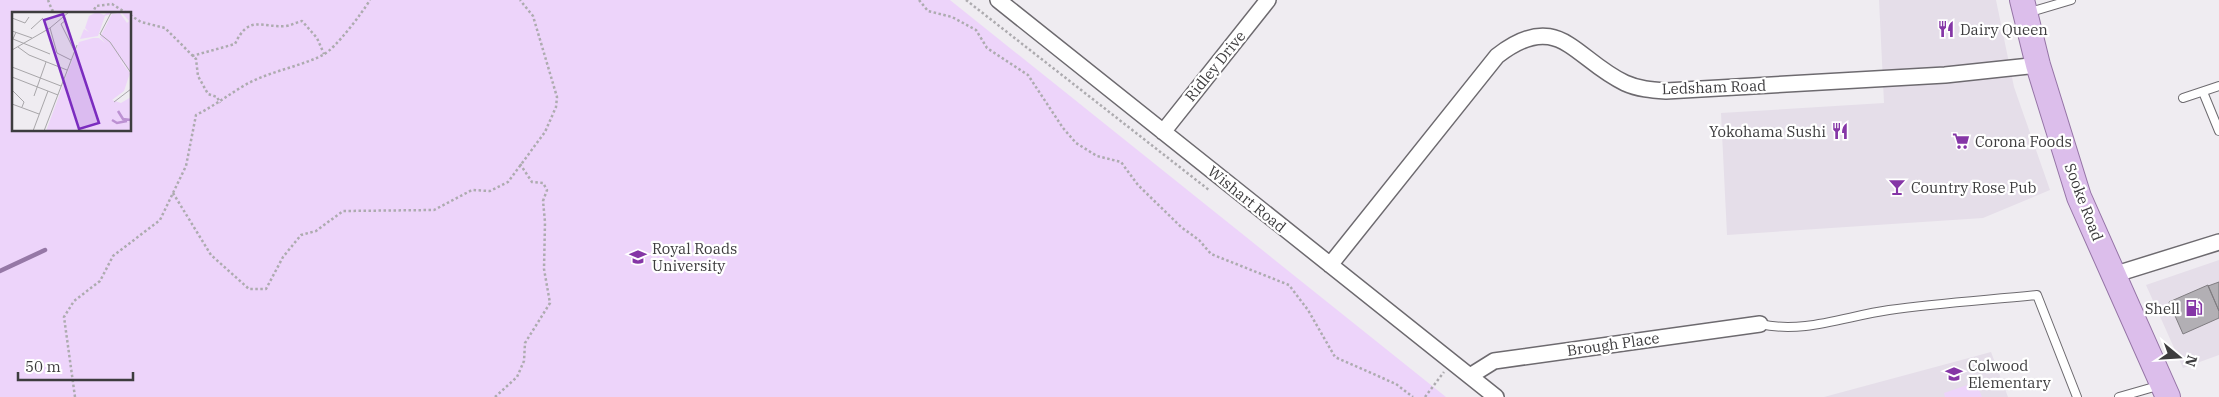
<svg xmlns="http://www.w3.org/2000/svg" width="2219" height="397" viewBox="0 0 2219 397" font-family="'IBM Plex Serif',serif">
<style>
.built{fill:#e5dee9}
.green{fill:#edd4fa;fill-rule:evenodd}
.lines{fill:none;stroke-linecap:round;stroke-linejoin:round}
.stream{stroke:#9678a6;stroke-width:4.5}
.building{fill:#b2afb4;stroke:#7f7c80}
.lane-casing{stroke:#6d6a6f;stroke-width:10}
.street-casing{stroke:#6d6a6f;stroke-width:18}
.primary-casing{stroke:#9574a6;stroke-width:26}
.path{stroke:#adabaf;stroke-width:2.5;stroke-dasharray:2.5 2.5;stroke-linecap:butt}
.lane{stroke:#fff;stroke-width:8}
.street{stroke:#fff;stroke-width:15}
.primary{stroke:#dcbeeb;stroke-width:24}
.labels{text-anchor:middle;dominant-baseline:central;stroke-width:4.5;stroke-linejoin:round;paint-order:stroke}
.poi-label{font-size:15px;fill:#3d3c3e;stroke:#fff;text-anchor:start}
.street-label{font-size:15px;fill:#3d3c3e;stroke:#fff}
.inset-river{fill:none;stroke:#bc91d2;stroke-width:2.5}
.inset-road{fill:none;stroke:#a8a6a9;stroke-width:1}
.view{fill:#7b2cbf;fill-opacity:0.15;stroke:#7b2cbf;stroke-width:2.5}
.inset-edge{fill:none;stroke:#3d3c3e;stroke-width:2.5}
</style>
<rect width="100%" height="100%" fill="#efecf1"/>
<!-- built -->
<path class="built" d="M 1879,0 L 1996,0 L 2014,87 L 2050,190 L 1983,218 L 1727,235 L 1721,113 L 1884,103 Z
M 2219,260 L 2219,355 L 2183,368 L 2146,285 Z
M 1991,352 L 2008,397 L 1824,397 Z"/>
<!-- green -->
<path class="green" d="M 0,0 L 950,0 L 1446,397 L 0,397 ZM 14,14 L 130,14 L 130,130 L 14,130 Z
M 1976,382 L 1982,397 L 1945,397 L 1944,393 Z"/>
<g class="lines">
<!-- stream -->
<path class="stream" d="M 0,271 L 45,250"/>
</g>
<!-- building -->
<path class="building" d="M 2219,282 L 2219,311 L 2208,286 Z
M 2208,285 L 2219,311 L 2219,318 L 2183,334 L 2169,302 Z"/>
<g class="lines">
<!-- lane casing -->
<g class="lane-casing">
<path id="lane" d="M 2027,13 L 2071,0
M 2203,92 L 2219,131
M 2183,98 L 2219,86
M 1760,324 C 1804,334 1846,316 1889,310 C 1938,303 1988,300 2037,295 L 2077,397
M 2119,397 L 2161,385"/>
</g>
<!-- street casing -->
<g class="street-casing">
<path id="street" d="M 998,0 L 1496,397
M 1163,132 L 1268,0
M 1330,265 L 1497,56 C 1559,8 1574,59 1625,83 C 1638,89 1652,90 1666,91 L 1945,75 L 2038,65
M 2113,275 L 2219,242
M 1470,376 L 1494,361 L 1760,324"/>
</g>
<!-- primary casing -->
<g class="primary-casing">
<path id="primary" d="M 2022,0 L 2038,65 L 2079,197 L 2168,397"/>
</g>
<!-- path -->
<path class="path" d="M 48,0 L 52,10 L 59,14
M 919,0 L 928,11 L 952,17 L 976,30 L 987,48 L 1028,75 L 1063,128 L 1076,143 L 1097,156 L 1121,162 L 1138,185 L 1181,227 L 1199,240 L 1211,254 L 1289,285 L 1308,310 L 1335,357 L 1396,384 L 1413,397
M 966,0 L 1209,190
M 92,14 L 96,6 L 112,4 L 128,14
M 130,15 L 141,22 L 165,28 L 196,59 L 198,76 L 208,94 L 217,97 L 220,103
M 192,56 L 235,44 C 249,14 261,28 286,26 C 292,25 297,22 302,21 L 317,38 L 324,54
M 173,193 L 211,255 L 249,289 L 266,289 L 283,257 L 301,235 L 316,231 L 343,211 L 434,210 L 472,190 L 490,191 L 508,182 L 545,132 L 556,107 L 557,97 L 533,16 L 520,0
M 75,397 L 64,317 L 74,301 L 100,281 L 113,256 L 160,220 L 186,166 L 196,115 C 214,106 228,95 245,85 C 270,71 299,67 323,55 C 336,48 362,13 370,0
M 495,397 L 517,377 L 524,361 L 525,343 L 550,303 L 544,269 L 545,222 L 543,201 L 547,190 L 543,183 L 532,182 L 520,164
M 1425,397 L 1444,372"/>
<!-- lane -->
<use href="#lane" class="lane"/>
<!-- street -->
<use href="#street" class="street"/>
<!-- primary -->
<use href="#primary" class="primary"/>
</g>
<!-- icons -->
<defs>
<g id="restaurant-bare" transform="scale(1.35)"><path d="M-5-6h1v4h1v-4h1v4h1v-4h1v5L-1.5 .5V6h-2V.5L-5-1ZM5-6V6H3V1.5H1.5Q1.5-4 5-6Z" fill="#8536a6" stroke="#fff" stroke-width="2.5" paint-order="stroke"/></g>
<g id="supermarket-bare" transform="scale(1.35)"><path d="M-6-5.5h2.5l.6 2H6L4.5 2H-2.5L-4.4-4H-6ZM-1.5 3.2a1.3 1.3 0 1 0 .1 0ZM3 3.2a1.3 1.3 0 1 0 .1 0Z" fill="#8536a6" stroke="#fff" stroke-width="2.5" paint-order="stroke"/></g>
<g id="bar-bare" transform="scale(1.35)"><path d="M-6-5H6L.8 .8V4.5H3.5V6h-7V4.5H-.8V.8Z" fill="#8536a6" stroke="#fff" stroke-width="2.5" paint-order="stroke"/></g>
<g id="university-bare" transform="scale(1.35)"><path d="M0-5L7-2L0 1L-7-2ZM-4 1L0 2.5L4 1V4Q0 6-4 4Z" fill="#8536a6" stroke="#fff" stroke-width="2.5" paint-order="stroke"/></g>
<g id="fuel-bare" transform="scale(1.35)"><path d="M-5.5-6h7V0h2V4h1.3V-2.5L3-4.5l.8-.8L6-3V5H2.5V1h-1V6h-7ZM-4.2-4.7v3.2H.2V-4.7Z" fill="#8536a6" stroke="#fff" stroke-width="2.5" paint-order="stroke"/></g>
<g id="school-bare" transform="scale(1.35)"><path d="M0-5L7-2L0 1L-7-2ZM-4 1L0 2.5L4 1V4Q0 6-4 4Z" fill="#8536a6" stroke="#fff" stroke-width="2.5" paint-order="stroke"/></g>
</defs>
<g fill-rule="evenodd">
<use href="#restaurant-bare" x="1946" y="29"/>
<use href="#restaurant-bare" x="1840" y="131"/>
<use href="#supermarket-bare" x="1961" y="141"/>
<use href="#bar-bare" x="1897" y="187"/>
<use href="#university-bare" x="638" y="257"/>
<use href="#fuel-bare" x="2194" y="308"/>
<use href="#school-bare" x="1954" y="374"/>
</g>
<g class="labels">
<!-- poi labels -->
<g class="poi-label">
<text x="1960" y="29">Dairy Queen</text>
<text x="1826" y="131" text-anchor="end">Yokohama Sushi</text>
<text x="1975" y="141">Corona Foods</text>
<text x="1911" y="187">Country Rose Pub</text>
<text x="652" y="248">Royal Roads<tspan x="652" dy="17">University</tspan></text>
<text x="2180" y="308" text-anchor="end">Shell</text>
<text x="1968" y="365">Colwood<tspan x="1968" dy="17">Elementary</tspan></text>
</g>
<!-- street labels -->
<g class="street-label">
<text transform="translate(1215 66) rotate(-51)">Ridley Drive</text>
<text transform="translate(1714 87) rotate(-2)">Ledsham Road</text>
<text transform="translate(1247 199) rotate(39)">Wishart Road</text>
<text transform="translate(2084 202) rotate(69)">Sooke Road</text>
<text transform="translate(1613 344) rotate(-8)">Brough Place</text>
</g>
</g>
<!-- overview -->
<g transform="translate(12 12)">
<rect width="119" height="119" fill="#efecf1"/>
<path d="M 85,0 L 92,3 L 96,0 L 104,0 L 93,4 L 86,24 L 68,27 L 72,17 L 77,20 L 73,16 L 77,4 ZM 108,1 L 115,11 L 117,9 L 110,1 L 117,0 L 119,5 L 119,60 L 88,25 L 100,2 ZM 81,26 L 87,26 L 97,34 L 118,61 L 112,79 L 100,88 L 109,91 L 119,85 L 119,119 L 34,119 L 67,30 Z" fill="#edd4fa"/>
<path class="inset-river" d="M 106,99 L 111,107 L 119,108M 100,108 L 105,111 L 115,109"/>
<path class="inset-road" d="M 112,0 L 99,1 L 88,22 L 98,30 L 119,61M 52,5 L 54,8 L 49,12 L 62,38M 0,6 L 13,11 L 17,5M 38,16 L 45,41 L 59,48M 19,17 L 31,6M 0,19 L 20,26M 4,20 L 1,27 L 38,42M 6,35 L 17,43 L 55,58M 0,38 L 38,16 L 57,0M 0,55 L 49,74M 0,65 L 46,83M 0,78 L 12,90 L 10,95M 22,84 L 34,50M 102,90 L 119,77M 0,92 L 27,102M 21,119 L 36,79M 32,119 L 65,33"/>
<path class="view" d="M 51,2 L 87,111 L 67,117 L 32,8 Z"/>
<rect width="119" height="119" class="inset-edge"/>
</g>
<!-- north arrow -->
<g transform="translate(2179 357) rotate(108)" stroke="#ffffff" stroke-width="4" paint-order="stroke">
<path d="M0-4L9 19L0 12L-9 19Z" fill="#3d3c3e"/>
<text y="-8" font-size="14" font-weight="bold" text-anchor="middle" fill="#3d3c3e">N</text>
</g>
<!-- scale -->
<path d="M18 372v8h115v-8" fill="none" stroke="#3d3c3e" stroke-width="2.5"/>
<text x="25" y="372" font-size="15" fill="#3d3c3e" stroke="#ffffff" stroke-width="4" paint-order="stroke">50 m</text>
</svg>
